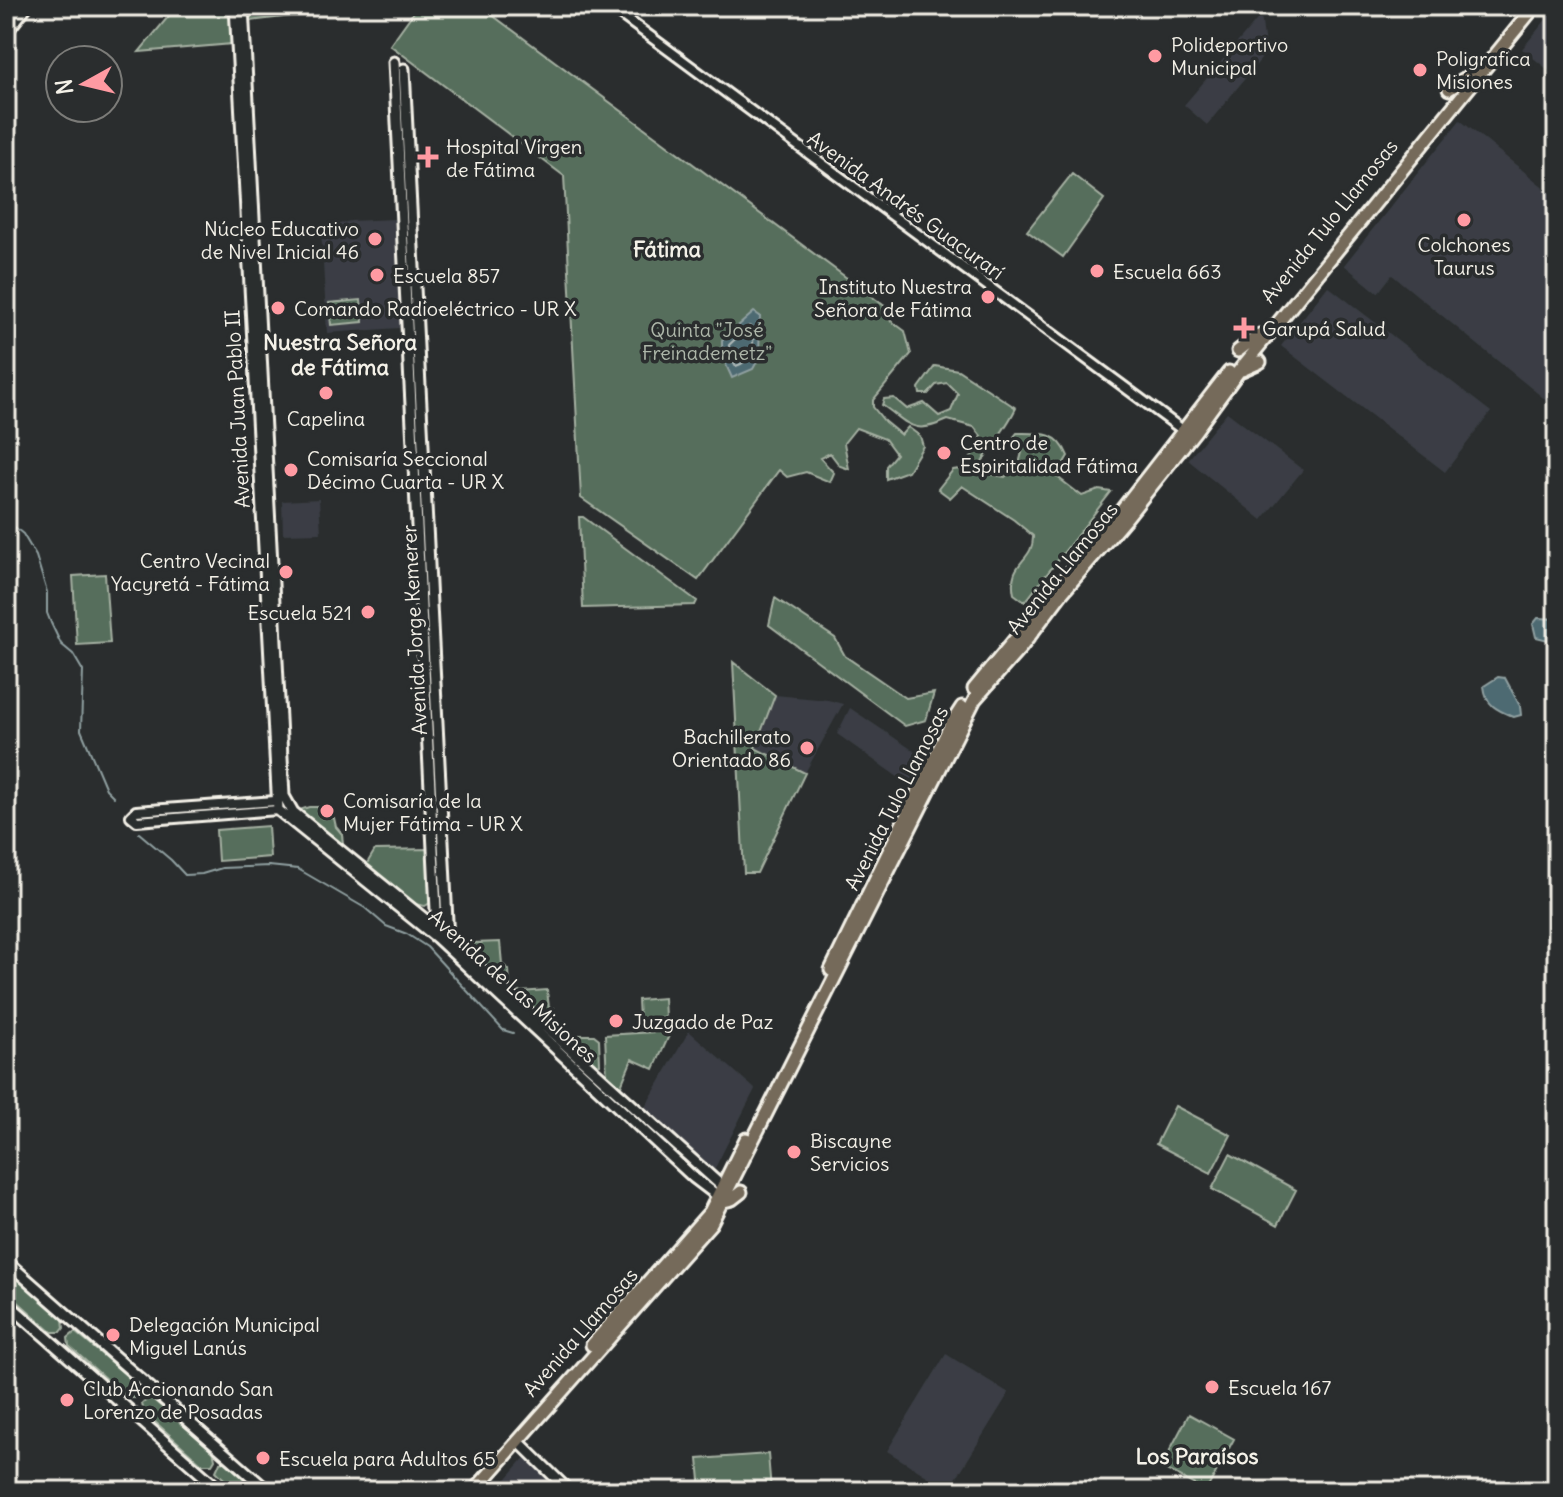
<svg xmlns="http://www.w3.org/2000/svg" width="1563" height="1497" viewBox="0 0 1563 1497" font-family="Delius,sans-serif">
<style>
.built{fill:#3a3e44}
.green{fill:#566e5b;stroke:#a5b0a2;stroke-width:2}
.water{fill:#4e6a72;stroke:#90a0a1;stroke-width:2}
.lines{fill:none;stroke-linecap:round;stroke-linejoin:round}
.shore{stroke:#b2bbb9;stroke-width:2}
.stream{stroke:#90a0a1;stroke-width:2}
.tertiary-casing{stroke:#f4f1e8;stroke-width:14}
.secondary-casing{stroke:#f4f1e8;stroke-width:15}
.trunk-casing{stroke:#f4f1e8;stroke-width:17}
.tertiary{stroke:#2a2d2e;stroke-width:8}
.secondary{stroke:#2a2d2e;stroke-width:9}
.trunk{stroke:#746a5a;stroke-width:11}
.poi-dot{fill:#ff9aa2;stroke:#2a2d2e;stroke-width:3}
.labels{text-anchor:middle;dominant-baseline:central;stroke-width:7;stroke-linejoin:round;paint-order:stroke}
.poi-label{font-size:20px;fill:#f4f1e8;stroke:#2a2d2e;text-anchor:start}
.street-label{font-size:20px;fill:#f4f1e8;stroke:#2a2d2e}
.park-label{font-size:20px;fill:#adb6a9;stroke:#2a2d2e}
.neighbourhood-label{font-size:22px;font-weight:bold;fill:#f4f1e8;stroke:#2a2d2e}
</style>
<rect width="100%" height="100%" fill="#2a2d2e"/>
<filter id="ink" filterUnits="userSpaceOnUse"><feTurbulence type="fractalNoise" baseFrequency=".0125" numOctaves="2"/><feDisplacementMap in="SourceGraphic" scale="16" xChannelSelector="R" yChannelSelector="G"/><feConvolveMatrix kernelMatrix="1 2 1 2 8 2 1 2 1" color-interpolation-filters="sRGB"/></filter>
<g filter="url(#ink)">
<!-- built -->
<path class="built" d="M 1557,6 L 1557,77 L 1522,49 Z
M 1261,15 L 1266,53 L 1207,125 L 1184,105 Z
M 1460,120 L 1557,198 L 1557,409 L 1392,275 L 1378,293 L 1344,265 Z
M 394,219 L 400,328 L 327,333 L 321,229 L 350,221 Z
M 1328,286 L 1491,412 L 1445,472 L 1281,346 Z
M 1227,412 L 1303,470 L 1262,520 L 1188,460 Z
M 319,499 L 321,533 L 283,534 L 282,501 Z
M 775,695 L 828,700 L 843,704 L 805,773 L 755,747 Z
M 850,708 L 923,757 L 909,785 L 837,734 Z
M 689,1031 L 755,1089 L 714,1170 L 641,1114 Z
M 946,1354 L 1009,1393 L 949,1490 L 887,1451 Z
M 527,1455 L 564,1491 L 496,1491 Z"/>
<!-- green -->
<path class="green" d="M 177,6 L 232,6 L 232,44 L 139,52 Z
M 249,6 L 273,6 L 291,16 L 249,21 Z
M 418,6 L 480,6 L 894,313 L 890,320 L 905,331 L 911,354 L 873,400 L 873,407 L 885,422 L 901,435 L 908,427 L 920,436 L 923,446 L 908,471 L 886,479 L 886,466 L 896,454 L 885,439 L 856,428 L 844,443 L 849,469 L 840,466 L 830,453 L 820,458 L 834,473 L 830,482 L 806,472 L 787,477 L 779,470 L 698,580 L 581,498 L 564,176 L 390,45 Z
M 1072,174 L 1104,199 L 1063,257 L 1027,231 Z
M 361,300 L 363,322 L 331,325 L 329,303 Z
M 935,366 L 958,370 L 1016,408 C 1006,429 991,445 980,466 L 990,474 L 1005,477 L 1019,464 L 1023,448 L 1013,438 L 1017,433 C 1041,433 1058,431 1068,456 L 1056,476 L 1082,496 L 1099,490 L 1111,492 L 1025,602 L 1014,594 C 1007,561 1034,562 1033,536 L 1014,520 L 962,486 L 950,498 L 938,489 L 953,470 L 966,468 L 981,436 L 974,427 L 948,420 C 912,436 910,424 882,405 L 884,399 L 894,398 L 907,409 L 924,403 L 939,416 L 951,411 L 958,394 L 947,383 L 936,385 L 928,394 L 920,394 L 919,388 Z
M 579,517 L 583,517 L 697,601 L 695,605 L 583,608 Z
M 105,574 L 110,643 L 77,645 L 73,576 Z
M 775,598 L 835,638 L 845,656 L 906,698 L 934,693 L 926,720 L 905,726 L 769,625 Z
M 733,662 L 775,695 L 755,748 L 805,773 L 757,873 L 744,873 Z
M 309,807 L 321,807 L 322,818 L 334,818 L 336,827 L 342,834 L 343,845 L 293,812 Z
M 268,826 L 270,857 L 218,861 L 216,830 Z
M 430,849 L 435,900 L 425,906 L 415,904 L 366,865 L 375,850 Z
M 500,942 L 502,964 L 509,970 L 510,987 L 470,951 L 474,943 Z
M 547,990 L 549,1008 L 554,1008 L 555,1030 L 518,995 L 520,992 Z
M 664,998 L 665,1017 L 639,1019 L 638,1000 Z
M 671,1031 L 654,1069 L 632,1059 L 620,1088 L 607,1078 L 605,1035 Z
M 570,1035 L 594,1035 L 599,1039 L 600,1064 L 595,1066 L 567,1039 Z
M 1175,1106 L 1231,1135 L 1211,1173 L 1156,1144 Z
M 1230,1154 L 1296,1190 L 1278,1225 L 1212,1189 Z
M 6,1269 L 63,1319 L 64,1328 L 61,1332 L 52,1332 L 6,1291 Z
M 75,1332 L 138,1385 L 140,1394 L 137,1398 L 127,1398 L 69,1346 L 68,1338 Z
M 150,1397 L 213,1450 L 215,1459 L 212,1464 L 202,1464 L 144,1412 L 142,1404 Z
M 1189,1414 L 1234,1439 L 1206,1491 L 1161,1467 Z
M 768,1454 L 771,1491 L 701,1491 L 698,1459 Z
M 224,1461 L 228,1462 L 261,1491 L 236,1491 L 216,1471 L 220,1462 Z"/>
<!-- water -->
<path class="water" d="M 754,312 L 760,316 L 759,358 L 753,369 L 732,378 L 722,356 L 722,340 Z
M 1538,618 L 1557,619 L 1557,638 L 1552,641 L 1536,637 L 1533,624 Z
M 1498,677 L 1505,678 L 1520,706 L 1521,715 L 1514,717 C 1497,710 1486,706 1484,686 Z"/>
<g class="lines">
<!-- shore -->
<path class="shore" d="M 749,326 L 753,330 C 754,347 754,360 736,366 L 729,354 L 729,345 Z"/>
<!-- stream -->
<path class="stream" d="M 6,520 L 23,534 L 36,556 L 47,592 L 47,613 L 51,623 L 61,644 L 73,654 L 83,671 L 81,730 L 106,789 L 114,797
M 139,833 L 171,860 L 185,875 L 202,874 L 222,868 L 269,866 L 298,869 L 365,908 L 386,926 L 407,934 L 427,947 L 503,1030 L 513,1033"/>
<!-- tertiary casing -->
<g class="tertiary-casing">
<path id="tertiary" d="M 609,6 L 1184,431
M 131,816 L 137,821 L 278,810
M 131,816 L 136,811 L 275,801"/>
</g>
<!-- secondary casing -->
<g class="secondary-casing">
<path id="secondary" d="M 235,6 L 278,810
M 243,6 L 284,796 L 293,812 L 437,929 L 726,1190
M 6,33 L 27,6
M 394,62 L 437,930
M 404,69 L 448,941
M 278,810 L 437,938 L 694,1178 L 723,1200
M 6,1261 L 268,1491
M 6,1302 L 221,1491
M 518,1441 L 569,1491"/>
</g>
<!-- trunk casing -->
<g class="trunk-casing">
<path id="trunk" d="M 1449,89 L 1473,73
M 1238,351 L 1259,335
M 1242,370 L 1260,362
M 974,689 L 1120,512 L 1229,372
M 831,970 L 951,724 L 962,707
M 724,1201 L 732,1199 L 741,1192
M 592,1345 L 710,1212 L 746,1139
M 474,1491 L 711,1223 L 975,699 L 1022,646 L 1062,593 L 1126,518 L 1195,431 L 1238,372 L 1535,6"/>
</g>
<!-- tertiary -->
<use href="#tertiary" class="tertiary"/>
<!-- secondary -->
<use href="#secondary" class="secondary"/>
<!-- trunk -->
<use href="#trunk" class="trunk"/>
</g>
</g>
<!-- markers -->
<g class="poi-dot">
<circle cx="1155" cy="56" r="8"/>
<circle cx="1420" cy="70" r="8"/>
<path d="M424 145h8v8h8v8h-8v8h-8v-8h-8v-8h8z"/>
<circle cx="1464" cy="220" r="8"/>
<circle cx="375" cy="239" r="8"/>
<circle cx="1097" cy="271" r="8"/>
<circle cx="377" cy="275" r="8"/>
<circle cx="988" cy="297" r="8"/>
<circle cx="278" cy="308" r="8"/>
<path d="M1240 316h8v8h8v8h-8v8h-8v-8h-8v-8h8z"/>
<circle cx="326" cy="393" r="8"/>
<circle cx="944" cy="453" r="8"/>
<circle cx="291" cy="470" r="8"/>
<circle cx="286" cy="572" r="8"/>
<circle cx="368" cy="612" r="8"/>
<circle cx="807" cy="748" r="8"/>
<circle cx="327" cy="811" r="8"/>
<circle cx="616" cy="1021" r="8"/>
<circle cx="794" cy="1152" r="8"/>
<circle cx="113" cy="1335" r="8"/>
<circle cx="1212" cy="1387" r="8"/>
<circle cx="67" cy="1400" r="8"/>
<circle cx="263" cy="1458" r="8"/>
</g>
<g class="labels">
<!-- poi labels -->
<g class="poi-label">
<text x="1171" y="44">Polideportivo<tspan x="1171" dy="23">Municipal</tspan></text>
<text x="1436" y="58">Poligrafica<tspan x="1436" dy="23">Misiones</tspan></text>
<text x="446" y="146">Hospital Vírgen<tspan x="446" dy="23">de Fátima</tspan></text>
<text x="359" y="228" text-anchor="end">Núcleo Educativo<tspan x="359" dy="23">de Nivel Inicial 46</tspan></text>
<text x="1464" y="244" text-anchor="middle">Colchones<tspan x="1464" dy="23">Taurus</tspan></text>
<text x="1113" y="271">Escuela 663</text>
<text x="393" y="275">Escuela 857</text>
<text x="972" y="286" text-anchor="end">Instituto Nuestra<tspan x="972" dy="23">Señora de Fátima</tspan></text>
<text x="294" y="308">Comando Radioeléctrico - UR X</text>
<text x="1262" y="328">Garupá Salud</text>
<text x="326" y="418" text-anchor="middle">Capelina</text>
<text x="960" y="442">Centro de<tspan x="960" dy="23">Espiritalidad Fátima</tspan></text>
<text x="307" y="458">Comisaría Seccional<tspan x="307" dy="23">Décimo Cuarta - UR X</tspan></text>
<text x="270" y="560" text-anchor="end">Centro Vecinal<tspan x="270" dy="23">Yacyretá - Fátima</tspan></text>
<text x="352" y="612" text-anchor="end">Escuela 521</text>
<text x="791" y="736" text-anchor="end">Bachillerato<tspan x="791" dy="23">Orientado 86</tspan></text>
<text x="343" y="800">Comisaría de la<tspan x="343" dy="23">Mujer Fátima - UR X</tspan></text>
<text x="632" y="1021">Juzgado de Paz</text>
<text x="810" y="1140">Biscayne<tspan x="810" dy="23">Servicios</tspan></text>
<text x="129" y="1324">Delegación Municipal<tspan x="129" dy="23">Miguel Lanús</tspan></text>
<text x="1228" y="1387">Escuela 167</text>
<text x="83" y="1388">Club Accionando San<tspan x="83" dy="23">Lorenzo de Posadas</tspan></text>
<text x="279" y="1458">Escuela para Adultos 65</text>
</g>
<!-- street labels -->
<g class="street-label">
<text transform="translate(906 205) rotate(36)">Avenida Andrés Guacurarí</text>
<text transform="translate(1329 221) rotate(-51)">Avenida Tulo Llamosas</text>
<text transform="translate(237 409) rotate(-93)">Avenida Juan Pablo II</text>
<text transform="translate(1062 568) rotate(-51)">Avenida Llamosas</text>
<text transform="translate(414 630) rotate(-93)">Avenida Jorge Kemerer</text>
<text transform="translate(896 798) rotate(-63)">Avenida Tulo Llamosas</text>
<text transform="translate(513 986) rotate(42)">Avenida de Las Misiones</text>
<text transform="translate(580 1332) rotate(-49)">Avenida Llamosas</text>
</g>
<!-- park labels -->
<g class="park-label">
<text x="707" y="329">Quinta "José<tspan x="707" dy="23">Freinademetz"</tspan></text>
</g>
<!-- neighbourhood labels -->
<g class="neighbourhood-label">
<text x="667" y="249">Fátima</text>
<text x="340" y="342">Nuestra Señora<tspan x="340" dy="25">de Fátima</tspan></text>
<text x="1197" y="1456">Los Paraísos</text>
</g>
</g>
<!-- margin -->
<rect width="1563" height="1497" fill="none" stroke="#2a2d2e" stroke-width="32"/>
<rect x="16" y="16" width="1531" height="1465" fill="none" stroke="#f4f1e8" stroke-width="3" filter="url(#ink)"/>
<!-- north arrow -->
<g transform="translate(84 84) rotate(262)"><circle r="38" fill="#2a2d2e" stroke="#7b7b78" stroke-width="2"/>
<path d="M0-6L14 30L0 20L-14 30Z" fill="#ff9aa2"/>
<text y="-12" font-size="22" font-weight="bold" text-anchor="middle" fill="#f4f1e8">N</text>
</g>
</svg>
